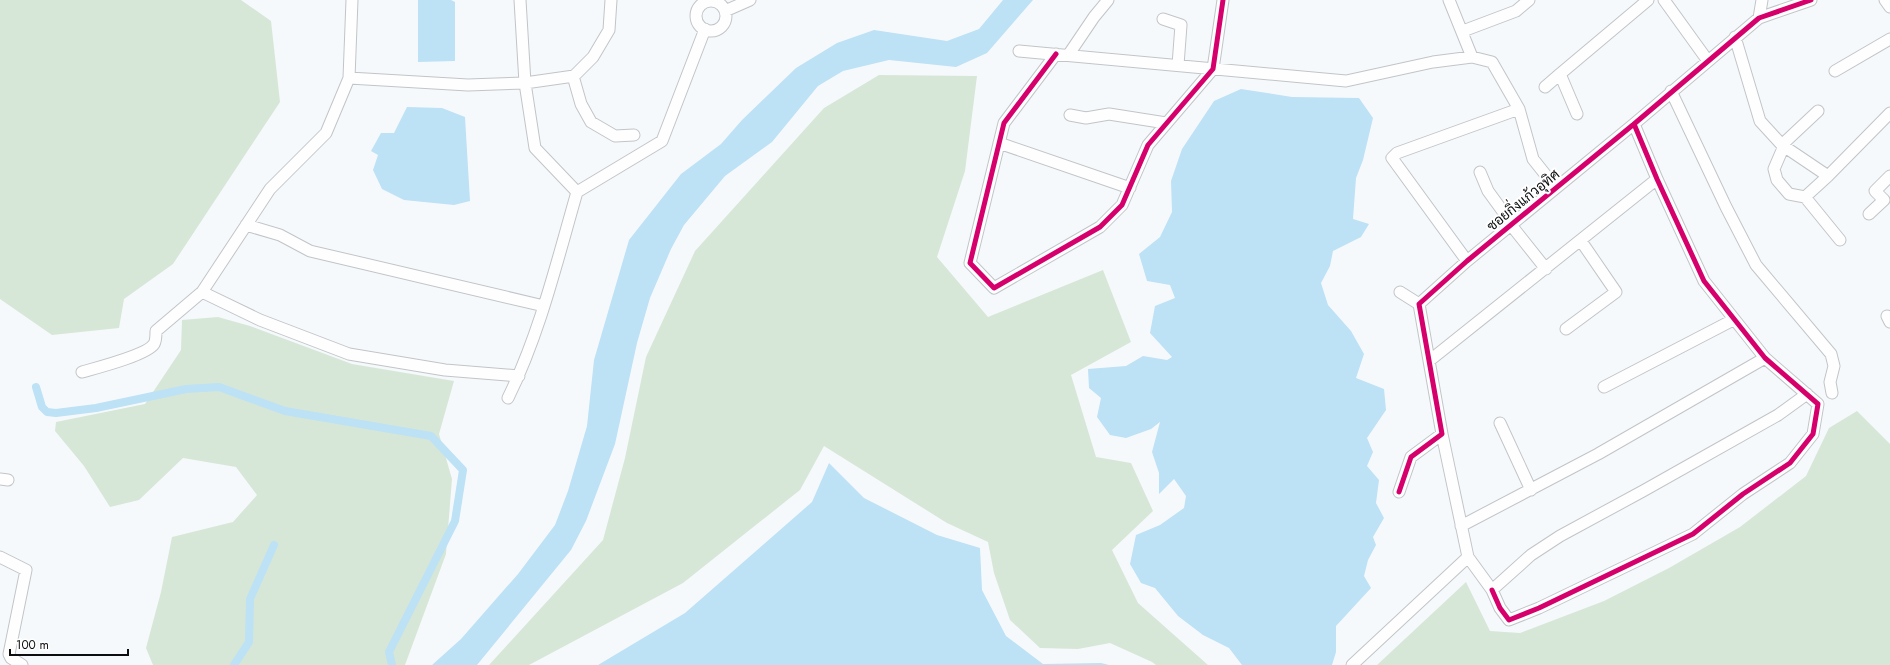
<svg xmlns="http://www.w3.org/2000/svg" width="1890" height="665" viewBox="0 0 1890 665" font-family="Jost,Sarabun,sans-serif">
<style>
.green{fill:#d6e7d7}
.water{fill:#bde1f5}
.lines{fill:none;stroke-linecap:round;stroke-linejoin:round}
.canal{stroke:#bde1f5;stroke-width:8}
.minor-casing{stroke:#c2c5c7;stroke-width:13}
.minor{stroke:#fefeff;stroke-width:11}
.cycleway-casing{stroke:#fff;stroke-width:8}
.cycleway{stroke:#d6006c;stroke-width:5}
.labels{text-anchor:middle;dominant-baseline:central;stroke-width:4;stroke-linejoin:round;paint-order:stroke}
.street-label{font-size:14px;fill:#0b0d0e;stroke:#fff}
</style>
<rect width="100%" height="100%" fill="#f6f9fc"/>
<!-- green -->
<path class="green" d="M 0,0 L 241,0 L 271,21 L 280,102 L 173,264 L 124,299 L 119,328 L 52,335 L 0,299 Z
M 879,75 L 977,76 L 965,171 L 937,257 L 988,317 L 1103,270 L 1131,342 L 1071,375 L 1096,457 L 1131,463 L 1153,511 L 1112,550 L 1138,603 L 1208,665 L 1156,665 L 1152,662 L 1110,643 L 1078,649 L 1040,648 L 1010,620 L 994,573 L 988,542 L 947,523 L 824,446 L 800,490 L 683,583 L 529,665 L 489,665 L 603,540 L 625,458 L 646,357 L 695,251 L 824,108 Z
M 218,317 L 250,326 L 352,364 L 454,381 L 439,434 L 452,479 L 446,554 L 405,665 L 153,665 L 146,648 L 161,592 L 172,537 L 233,522 L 257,495 L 236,467 L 183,458 L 139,500 L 110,507 L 84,466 L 55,431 L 56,422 L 145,404 L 181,350 L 182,320 Z
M 1857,411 L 1890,444 L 1890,665 L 1377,665 L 1466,582 L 1490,631 L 1520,633 L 1604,601 L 1669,568 L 1740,527 L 1806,476 L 1829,428 Z"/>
<!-- water -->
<path class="water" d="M 418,0 L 451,0 L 455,2 L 455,61 L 418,62 Z
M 1003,0 L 1033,0 L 987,53 L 956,67 L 889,60 L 843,71 L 818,86 L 772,142 L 725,176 L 684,225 L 671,249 L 650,298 L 637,343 L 615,444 L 586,521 L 571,550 L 477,665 L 432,665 L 461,639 L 518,574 L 555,525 L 568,491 L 587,426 L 594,360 L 629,240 L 681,174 L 721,144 L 742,120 L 796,68 L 837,43 L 874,30 L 947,41 L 979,29 Z
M 1241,89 L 1292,97 L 1359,98 L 1373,118 L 1363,160 L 1356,178 L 1353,219 L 1369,224 L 1361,237 L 1333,251 L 1330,266 L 1321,283 L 1328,305 L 1351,331 L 1364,354 L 1356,378 L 1384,389 L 1386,410 L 1367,438 L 1373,452 L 1367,466 L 1379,480 L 1376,503 L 1384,518 L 1373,537 L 1376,545 L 1368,560 L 1364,576 L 1371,588 L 1336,626 L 1336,652 L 1332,665 L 1242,665 L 1229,648 L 1203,635 L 1178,616 L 1155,588 L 1141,583 L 1130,564 L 1136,535 L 1160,525 L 1184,508 L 1186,496 L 1174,479 L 1159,494 L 1159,473 L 1152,452 L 1160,422 L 1151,429 L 1126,438 L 1110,435 L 1097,417 L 1101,398 L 1089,388 L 1088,369 L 1126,366 L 1143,356 L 1167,360 L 1172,357 L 1150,333 L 1155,306 L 1175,298 L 1170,285 L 1147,281 L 1139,254 L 1160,237 L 1172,212 L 1171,181 L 1182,149 L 1214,101 Z
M 407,107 L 442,108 L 465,117 L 470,201 L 454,205 L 404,200 L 382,189 L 373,170 L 378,155 L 371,151 L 381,133 L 394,133 Z
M 829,463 L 864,498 L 937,535 L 980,548 L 982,590 L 1006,636 L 1043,664 L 1101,663 L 1109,665 L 598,665 L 685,613 L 812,502 Z"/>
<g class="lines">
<!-- canal -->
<path class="canal" d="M 36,387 L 42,407 L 47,412 L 56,413 L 96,408 L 186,389 L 219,387 L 285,411 L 431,436 L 463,470 L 455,521 L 389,652 L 392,665
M 234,665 L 249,642 L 250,599 L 274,545"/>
<!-- minor casing -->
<g class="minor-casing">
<path id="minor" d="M 520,0 L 525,83 L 535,148 L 577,192
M 1449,0 L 1472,57
M 1664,0 L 1708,61
M 1885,0 L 1890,7
M696 16a15 15 0 1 1 30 0a15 15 0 1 1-30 0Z
M 725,11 L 750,0
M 1759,18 L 1762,0
M 1163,19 L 1181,25 L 1178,65
M 1463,31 L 1516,11 L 1529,0
M 1735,37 L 1760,121 L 1782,145 L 1828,176
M 1019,51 L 1346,81 L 1433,62 L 1472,57 L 1492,62 L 1519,109 L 1533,159 L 1556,188
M 1056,54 L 1004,123 L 970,263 L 994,288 L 1100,227 L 1122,205 L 1148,145 L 1213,69 L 1223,0
M 1069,54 L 1094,17 L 1108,0
M 1835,71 L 1890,39
M 1560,74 L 1648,0
M 573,76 L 581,104 L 591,122 L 615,136 L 634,135
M 349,78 L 468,85 L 525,83 L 574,76 L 593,57 L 609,30 L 611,0
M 1545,87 L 1560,74 L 1577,114
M 1671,91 L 1726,207 L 1756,265 L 1831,354 L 1834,366 L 1830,382 L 1832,393
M 1818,111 L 1786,141 L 1774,169 L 1777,180 L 1789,194 L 1805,197 L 1840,240
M 1070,115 L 1086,118 L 1109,114 L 1166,123
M 999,143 L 1130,188
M 1480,172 L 1488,191 L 1512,224
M 1805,197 L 1828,176 L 1890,113
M 1869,214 L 1884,200 L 1875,191 L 1890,176
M 246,225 L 280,235 L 310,251 L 544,306
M 1511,225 L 1546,269
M 1467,261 L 1392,158 L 1397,153 L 1519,109
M 202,292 L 260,320 L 349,354 L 445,370 L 519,376
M 1400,292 L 1419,304
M 1887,316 L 1890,322
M 1566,329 L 1616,292 L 1581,241
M 1429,361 L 1657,179
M 82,372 C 96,368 147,355 154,344 C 156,341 156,335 156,331 L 202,292 L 270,189 L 326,133 L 349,78 L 352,0
M 1604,387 L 1733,320
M 508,398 C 540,333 557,261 577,192 L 662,141 L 705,29
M 1500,423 L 1531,490
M 1442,434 L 1468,557 L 1492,590 L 1531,555 L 1560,536 L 1643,491 L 1778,415 L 1807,394
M 0,479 L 8,480
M 1399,492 L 1411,457 L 1442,434 L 1419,304 L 1467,261 L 1634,124 L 1759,18 L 1811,0
M 1461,526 L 1598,454 L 1765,358
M 0,557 L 26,570 L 9,654 L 11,658 L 22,665
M 1492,590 L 1500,608 L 1509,620 L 1539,608 L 1693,534 L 1743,494 L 1790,463 L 1813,434 L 1818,404 L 1765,358 L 1704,281 L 1657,179 L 1634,124
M 1352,665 L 1468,557"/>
</g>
<!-- minor -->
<use href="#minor" class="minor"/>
<!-- cycleway casing -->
<g class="cycleway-casing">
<path id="cycleway" d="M 1056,54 L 1004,123 L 970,263 L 994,288 L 1100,227 L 1122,205 L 1148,145 L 1213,69 L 1223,0
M 1399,492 L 1411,457 L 1442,434 L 1419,304 L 1467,261 L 1634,124 L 1759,18 L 1811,0
M 1492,590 L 1500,608 L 1509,620 L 1539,608 L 1693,534 L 1743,494 L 1790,463 L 1813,434 L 1818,404 L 1765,358 L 1704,281 L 1657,179 L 1634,124"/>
</g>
<!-- cycleway -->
<use href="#cycleway" class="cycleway"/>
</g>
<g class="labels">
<!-- street labels -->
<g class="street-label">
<text transform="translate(1523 200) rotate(-39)">ซอยกิ่งแก้วอุทิศ</text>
</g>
</g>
<!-- scale -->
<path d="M10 649v6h118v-6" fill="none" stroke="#0b0d0e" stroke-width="2"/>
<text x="16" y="649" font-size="12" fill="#0b0d0e" stroke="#ffffff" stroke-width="3" paint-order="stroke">100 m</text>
</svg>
